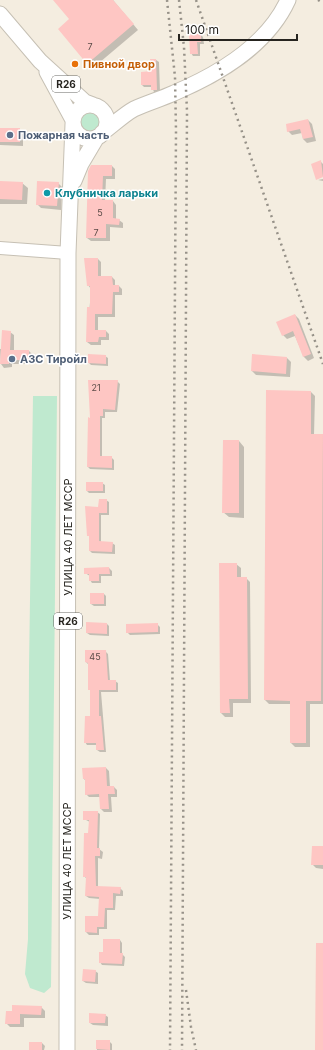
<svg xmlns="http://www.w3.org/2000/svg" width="323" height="1050" viewBox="0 0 323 1050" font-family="Inter,sans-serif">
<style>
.green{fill:#bfe9cf}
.shadow{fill:#0003}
.building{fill:#fec6c3}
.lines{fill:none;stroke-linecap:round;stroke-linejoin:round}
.minor-casing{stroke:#c6c0b4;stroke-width:14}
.major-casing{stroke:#c6c0b4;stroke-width:17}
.minor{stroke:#fff;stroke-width:12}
.major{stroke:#fff;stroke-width:15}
.rail{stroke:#969188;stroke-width:2.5;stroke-dasharray:2 4;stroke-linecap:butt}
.food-dot{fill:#e8710a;stroke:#fff;stroke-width:1.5}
.service-dot{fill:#5c6f8a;stroke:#fff;stroke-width:1.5}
.culture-dot{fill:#0f9aa8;stroke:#fff;stroke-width:1.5}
.labels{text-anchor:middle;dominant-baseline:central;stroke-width:3;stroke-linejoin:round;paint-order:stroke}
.number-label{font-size:9px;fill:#5c4c48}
.shield{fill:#fff;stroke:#676662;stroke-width:1}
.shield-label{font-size:10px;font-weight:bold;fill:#26241f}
.food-label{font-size:11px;font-weight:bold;fill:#c56008;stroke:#fff;text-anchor:start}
.service-label{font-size:11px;font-weight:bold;fill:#4e5e75;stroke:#fff;text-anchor:start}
.culture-label{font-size:11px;font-weight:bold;fill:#0d838f;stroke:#fff;text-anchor:start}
.street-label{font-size:11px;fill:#26241f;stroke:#fff}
</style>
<rect width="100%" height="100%" fill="#f4ede0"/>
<!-- green -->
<path class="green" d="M76 121a12 12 0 1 1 24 0a12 12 0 1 1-24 0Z
M 33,396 L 57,396 L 51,987 L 44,993 L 30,988 L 25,974 L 28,939 L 29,667 Z"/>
<!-- shadow -->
<path class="shadow" d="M 54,0 L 113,0 L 138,30 L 93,68 L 88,63 L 70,19 Z
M 201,35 L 203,37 L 204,44 L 200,44 L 200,56 L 193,56 L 191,53 Z
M 156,60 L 159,62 L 160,92 L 154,92 L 152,87 L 144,87 L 142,85 L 152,72 Z
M 308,120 L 312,124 L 316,141 L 307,143 L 303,139 L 302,133 L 292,135 L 288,131 Z
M 0,129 L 19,129 L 23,133 L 23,146 L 0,145 Z
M 321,162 L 323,164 L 323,176 L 317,178 Z
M 112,166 L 115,169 L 115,179 L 106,179 L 105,201 L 113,201 L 116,205 L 116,219 L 119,220 L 123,223 L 123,228 L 110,227 L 110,241 L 91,241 L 87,238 L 89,172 Z
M 323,179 L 323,181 L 318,180 Z
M 0,182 L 22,183 L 28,188 L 27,204 L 0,204 Z
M 58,183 L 62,187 L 61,210 L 41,208 L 37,204 Z
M 98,259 L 101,262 L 101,277 L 112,277 L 115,280 L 115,286 L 119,286 L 122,289 L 122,295 L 115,295 L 115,317 L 98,317 L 98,331 L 106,331 L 109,334 L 109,340 L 101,340 L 101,345 L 91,345 L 87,342 L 91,289 L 88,285 Z
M 295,315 L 299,319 L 314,358 L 308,361 L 304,357 L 295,336 L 287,339 L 283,335 Z
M 10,332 L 14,335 L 14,351 L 29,351 L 32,354 L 32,364 L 12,364 L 12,367 L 4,368 L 1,364 L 0,349 L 3,349 Z
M 105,356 L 108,358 L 108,366 L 91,365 L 89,363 Z
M 287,358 L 291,362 L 290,377 L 256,375 L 252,371 Z
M 117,381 L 120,384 L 117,412 L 105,412 L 105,418 L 102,418 L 102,457 L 111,457 L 114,460 L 114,470 L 90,469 L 88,467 L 91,419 Z
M 311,392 L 315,396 L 314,435 L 323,436 L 323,704 L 310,704 L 310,747 L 295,747 L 291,743 L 291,704 L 269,704 L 265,700 Z
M 224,441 L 239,441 L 244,447 L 244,518 L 229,517 L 223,512 Z
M 102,483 L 105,485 L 105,493 L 89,493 L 87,491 Z
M 106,500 L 109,502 L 109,515 L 101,515 L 101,542 L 112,543 L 115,545 L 115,554 L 92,553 L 90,551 L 90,537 L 88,535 L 99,508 Z
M 236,564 L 241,568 L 241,578 L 246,578 L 250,582 L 251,703 L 233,703 L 233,717 L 225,717 L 221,713 Z
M 109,568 L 112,571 L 112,576 L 101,576 L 101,583 L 92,583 L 90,580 L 90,576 L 85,573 Z
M 104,594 L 106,596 L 106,606 L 94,606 L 91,604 Z
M 107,624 L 109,626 L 109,636 L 90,635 L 87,633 Z
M 157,624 L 160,627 L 160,634 L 130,635 L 127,632 Z
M 105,651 L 108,654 L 110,681 L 115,681 L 118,683 L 118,692 L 101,692 L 106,752 L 100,752 L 97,750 L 97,745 L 87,745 L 85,742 L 91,717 L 89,665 L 86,662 Z
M 106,768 L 109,771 L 110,787 L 114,787 L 117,790 L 117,797 L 111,797 L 112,812 L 104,812 L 101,809 L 100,797 L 89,797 L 86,794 L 86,781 L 84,779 Z
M 97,812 L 100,814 L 99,849 L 103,852 L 102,859 L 98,858 L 98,887 L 120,888 L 123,891 L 123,896 L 116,896 L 115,910 L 107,910 L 107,929 L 99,929 L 99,935 L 89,935 L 86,932 L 99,917 L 100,899 L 89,898 L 86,896 L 87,879 L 84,876 L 90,822 L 84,819 Z
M 323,847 L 323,869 L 316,868 L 312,864 Z
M 120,940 L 122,943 L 122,954 L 125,957 L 124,966 L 102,965 L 100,962 L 104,953 Z
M 95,971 L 98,973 L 98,984 L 86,983 L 83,981 Z
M 41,1007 L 45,1011 L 45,1018 L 24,1018 L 24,1027 L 10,1027 L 6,1023 L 7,1012 Z
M 105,1015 L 108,1017 L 108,1026 L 93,1025 L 90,1023 Z
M 97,1041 L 109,1041 L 112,1044 L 112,1050 L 97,1050 Z
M 42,1043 L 45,1046 L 44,1050 L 29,1050 Z"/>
<!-- building -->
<path class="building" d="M 53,0 L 113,0 L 134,24 L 87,64 L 58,29 L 69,19 Z
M 189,34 L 201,34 L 201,42 L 197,42 L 198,54 L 190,54 Z
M 150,59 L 156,59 L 157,90 L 151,90 L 151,85 L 141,85 L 141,72 L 151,71 Z
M 308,119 L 313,137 L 303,139 L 300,129 L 287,132 L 286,124 Z
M 0,128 L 20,128 L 20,142 L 0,142 Z
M 321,160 L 323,177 L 316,180 L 311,164 Z
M 91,165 L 112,165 L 112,176 L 103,176 L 102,200 L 113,200 L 113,218 L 120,219 L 119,225 L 106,224 L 106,238 L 86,238 L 88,171 Z
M 0,181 L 23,182 L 22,200 L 0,199 Z
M 37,181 L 59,182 L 57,206 L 36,205 Z
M 84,258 L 98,258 L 98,276 L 112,276 L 113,285 L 119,285 L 119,292 L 113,292 L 112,314 L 95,314 L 95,330 L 106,330 L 106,337 L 99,337 L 98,342 L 86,342 L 87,307 L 90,307 L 90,286 L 87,286 Z
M 295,314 L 311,354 L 303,357 L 293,331 L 282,336 L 276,322 Z
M 2,330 L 11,331 L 10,350 L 29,350 L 29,360 L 9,360 L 9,364 L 0,364 Z
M 88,354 L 106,355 L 106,364 L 88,363 Z
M 252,354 L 287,357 L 286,374 L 251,371 Z
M 88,380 L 118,380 L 115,410 L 103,409 L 103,416 L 100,416 L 100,456 L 112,456 L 112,468 L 87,467 L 88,417 L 90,418 Z
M 266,390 L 311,391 L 311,434 L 323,434 L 321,701 L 306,701 L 306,743 L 290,743 L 290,701 L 264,700 Z
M 223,440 L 239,440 L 239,513 L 222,513 Z
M 86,482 L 103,482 L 103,491 L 86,491 Z
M 99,499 L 107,499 L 107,513 L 99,513 L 99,541 L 113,542 L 112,552 L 89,551 L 89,536 L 87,536 L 85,506 L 98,507 Z
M 219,563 L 237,563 L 237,577 L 247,577 L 248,699 L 229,699 L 230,713 L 220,713 Z
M 109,567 L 110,574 L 99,574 L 99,581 L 89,581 L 89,574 L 84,574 L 84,568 Z
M 90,593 L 104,593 L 104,604 L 90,604 Z
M 86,622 L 107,623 L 107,634 L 86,633 Z
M 158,623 L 158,632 L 126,633 L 126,624 Z
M 85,650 L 106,650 L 108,680 L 116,680 L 116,690 L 99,690 L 99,716 L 101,716 L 104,750 L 96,750 L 96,743 L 84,743 L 85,716 L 90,716 L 90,690 L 88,690 L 88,663 L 85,662 Z
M 106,767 L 107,786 L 114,786 L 115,794 L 108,794 L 109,809 L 100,809 L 99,794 L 85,795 L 85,779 L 83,779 L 82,768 Z
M 83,811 L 98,811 L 97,848 L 100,848 L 100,856 L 95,856 L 96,886 L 121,887 L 120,894 L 113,893 L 113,908 L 105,908 L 104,927 L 97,927 L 97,933 L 85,932 L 85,916 L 98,916 L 99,897 L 85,896 L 86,877 L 83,877 L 84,833 L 88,833 L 89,820 L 83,820 Z
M 312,846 L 323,846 L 323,865 L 311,865 Z
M 103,939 L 120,939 L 120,953 L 123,953 L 122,964 L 99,963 L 99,952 L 103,952 Z
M 316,943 L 323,943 L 323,1050 L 315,1050 Z
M 83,969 L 96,970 L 95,982 L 82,981 Z
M 12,1005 L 42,1006 L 41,1015 L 20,1014 L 20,1024 L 5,1024 L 6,1011 L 12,1011 Z
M 89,1013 L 106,1014 L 105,1023 L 89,1023 Z
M 96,1040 L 110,1040 L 110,1050 L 96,1049 Z
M 29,1042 L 42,1042 L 42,1050 L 29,1050 Z"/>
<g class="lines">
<!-- minor casing -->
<g class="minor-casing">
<path id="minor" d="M 0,248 L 68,253"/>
</g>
<!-- major casing -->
<g class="major-casing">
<path id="major" d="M 0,14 L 40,61 L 85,102 L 93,105
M 47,72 L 73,120
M73 122a17 17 0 1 1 34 0a17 17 0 1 1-34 0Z
M 102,133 C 112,126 123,115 134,109 C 147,103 161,99 174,93 C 219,74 267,46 288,0
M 74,181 L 81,164 L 97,137
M 67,1050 L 68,253 L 73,124"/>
</g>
<!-- minor -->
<use href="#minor" class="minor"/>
<!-- major -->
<use href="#major" class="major"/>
<!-- rail -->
<path class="rail" d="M 167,0 L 175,77 L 176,131 L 170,1050
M 179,0 L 184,47 L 187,111 L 182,1050
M 196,0 L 323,364
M 318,0 L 323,3
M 186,990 L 191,1027 L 196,1050"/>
</g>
<!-- markers -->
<circle class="food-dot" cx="75" cy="64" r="4"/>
<g class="service-dot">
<circle cx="10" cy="135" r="4"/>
<circle cx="12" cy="359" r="4"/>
</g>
<circle class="culture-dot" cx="47" cy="193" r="4"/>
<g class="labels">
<!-- number labels -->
<g class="number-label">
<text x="90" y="46">7</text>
<text x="100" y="212">5</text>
<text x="96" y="232">7</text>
<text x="96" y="387">21</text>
<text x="95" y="656">45</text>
</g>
<!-- shield labels -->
<g class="shield">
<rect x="52" y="76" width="28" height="16" rx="3"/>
<rect x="54" y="613" width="28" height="16" rx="3"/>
</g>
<g class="shield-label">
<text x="66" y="84">R26</text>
<text x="68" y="621">R26</text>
</g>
<!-- food labels -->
<g class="food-label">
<text x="83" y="64">Пивной двор</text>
</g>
<!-- service labels -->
<g class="service-label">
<text x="18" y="135">Пожарная часть</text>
<text x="20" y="359">АЗС Тиройл</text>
</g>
<!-- culture labels -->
<g class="culture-label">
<text x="55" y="193">Клубничка ларьки</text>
</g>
<!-- street labels -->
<g class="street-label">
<text transform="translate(68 537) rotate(-90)">УЛИЦА 40 ЛЕТ МССР</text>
<text transform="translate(67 861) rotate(-90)">УЛИЦА 40 ЛЕТ МССР</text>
</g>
</g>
<!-- scale -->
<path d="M179 34v6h118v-6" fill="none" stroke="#26241f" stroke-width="2"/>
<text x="185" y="34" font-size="12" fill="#26241f" stroke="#ffffff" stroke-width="3" paint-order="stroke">100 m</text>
</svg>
